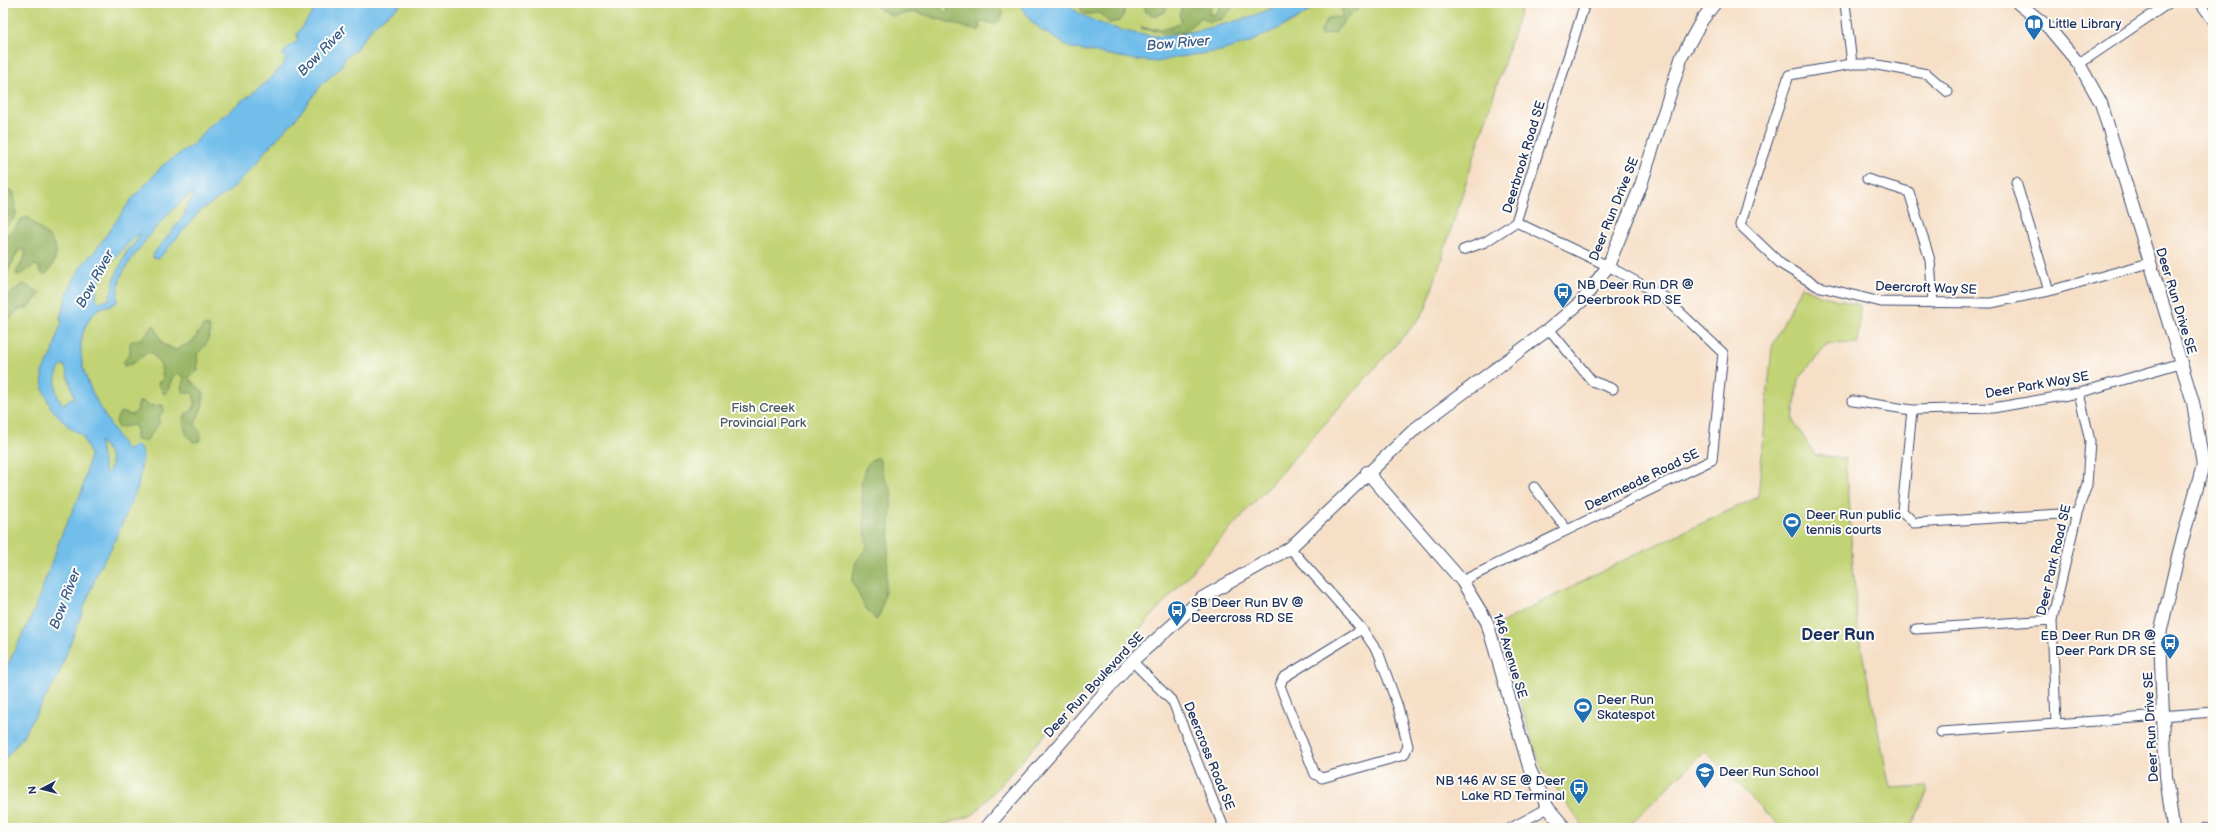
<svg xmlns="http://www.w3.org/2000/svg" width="2216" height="831" viewBox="0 0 2216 831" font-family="'Balsamiq Sans',sans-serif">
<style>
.green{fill:#c2d375;stroke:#6e816a}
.forest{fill:#99b566;stroke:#5a7262}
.water{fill:#71beeb;stroke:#4676a4;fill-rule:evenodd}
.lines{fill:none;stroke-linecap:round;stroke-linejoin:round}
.street-casing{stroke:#3c496e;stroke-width:11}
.secondary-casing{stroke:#3c496e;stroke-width:14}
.street{stroke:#fff;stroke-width:9}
.secondary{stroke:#fff;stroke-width:12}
.labels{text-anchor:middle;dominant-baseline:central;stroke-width:4;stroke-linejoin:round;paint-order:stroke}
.poi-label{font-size:13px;fill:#1b2f5e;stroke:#fdfcf7;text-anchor:start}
.street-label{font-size:13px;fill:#1b2f5e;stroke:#fdfcf7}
.park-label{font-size:13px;fill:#455864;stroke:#fdfcf7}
.water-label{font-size:14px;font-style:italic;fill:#355a88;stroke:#fdfcf7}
.district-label{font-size:17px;font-weight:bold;fill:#1b2f5e;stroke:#fdfcf7}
</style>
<rect width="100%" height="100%" fill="#fdfcf7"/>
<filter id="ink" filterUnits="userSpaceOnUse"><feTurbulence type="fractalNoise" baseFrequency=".025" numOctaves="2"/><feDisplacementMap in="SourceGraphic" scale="8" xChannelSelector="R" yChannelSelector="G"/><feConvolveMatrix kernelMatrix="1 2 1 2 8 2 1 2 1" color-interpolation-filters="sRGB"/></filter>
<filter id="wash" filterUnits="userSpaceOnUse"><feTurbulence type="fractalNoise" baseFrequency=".012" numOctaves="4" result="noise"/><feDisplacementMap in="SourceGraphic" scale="16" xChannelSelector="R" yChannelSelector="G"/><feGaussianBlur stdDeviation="0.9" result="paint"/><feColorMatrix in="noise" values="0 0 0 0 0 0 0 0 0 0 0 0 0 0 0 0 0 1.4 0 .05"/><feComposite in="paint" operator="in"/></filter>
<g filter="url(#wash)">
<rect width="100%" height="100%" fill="#f6dfc6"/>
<!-- green -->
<path class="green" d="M 3,3 L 1523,3 L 1426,308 L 1419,319 L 973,815 L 933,828 L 3,828 Z
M 1801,286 L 1819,295 L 1860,305 L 1858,343 L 1827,344 L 1798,380 L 1793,421 L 1815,455 L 1845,458 L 1858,632 L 1890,788 L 1927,786 L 1928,793 L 1910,828 L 1782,828 L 1705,751 L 1626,828 L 1584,828 L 1543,770 L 1532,742 L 1510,665 L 1497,625 L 1632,556 L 1758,497 L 1772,347 Z"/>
<!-- forest -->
<path class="forest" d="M 872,3 L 937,3 L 945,13 L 948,11 L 947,3 L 1001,3 L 999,5 L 1003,11 C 1003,18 1000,21 994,25 L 988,22 L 978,23 L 981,29 L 977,31 L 916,12 L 893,16 L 876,7 Z
M 1084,3 C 1098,3 1111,3 1124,7 L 1124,14 L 1119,21 L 1109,23 C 1095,5 1096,18 1083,13 L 1080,8 Z
M 1144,3 L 1168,3 L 1165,12 L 1155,16 L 1145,12 Z
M 1183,3 L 1211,3 L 1210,15 L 1213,15 L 1218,11 L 1220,3 L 1231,3 L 1233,8 L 1222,19 L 1209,22 L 1201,17 L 1184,32 L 1166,33 L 1142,29 L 1141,27 L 1150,29 L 1170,28 L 1182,21 L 1179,15 Z
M 1344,3 L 1365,3 L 1347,18 L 1335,33 L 1321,35 L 1320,32 C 1328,18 1326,17 1342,17 L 1341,8 Z
M 3,191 L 12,191 L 14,194 C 14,215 23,213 3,228 Z
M 28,217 C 40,232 65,241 53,264 C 51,268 49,271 46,274 L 42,274 L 38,266 L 35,265 L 23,273 L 17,275 L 16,273 L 25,256 L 25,250 L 22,249 L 17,253 L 3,281 L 3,233 L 7,234 L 10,233 L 22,219 Z
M 23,284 L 41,293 L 28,308 L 18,310 L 3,325 L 3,299 Z
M 154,325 L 163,344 L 176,350 L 194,340 L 203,326 L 209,326 C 212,337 205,347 197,354 L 198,371 L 189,376 L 189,379 L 204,393 L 202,407 L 195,424 L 201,434 L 200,441 L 193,442 L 186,434 L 183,422 L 186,413 L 192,411 L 195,402 L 193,393 L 184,393 L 182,390 L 184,378 L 182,375 L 176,374 L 173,376 L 167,393 L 164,394 L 158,383 L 163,379 L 161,366 L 152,353 L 148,352 L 134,363 L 124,366 L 123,363 L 130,353 L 130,343 L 132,341 L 141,339 Z
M 142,401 L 150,406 L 163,405 L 164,412 L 159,417 L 159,424 L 146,441 L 136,440 L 136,428 L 134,425 L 118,428 L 116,421 L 120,412 L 132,415 L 137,411 L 139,402 Z
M 875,458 L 879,458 C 881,463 881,469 883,475 C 886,484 891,484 892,496 C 889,517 889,610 876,620 L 865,607 L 852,581 L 856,562 L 867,547 C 866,540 865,532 864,525 C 863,521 865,517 864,513 C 861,497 857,468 875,458 Z"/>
<!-- water -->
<path class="water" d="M 317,3 L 403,3 L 374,25 L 354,51 L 346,57 L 339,69 L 322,84 L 294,121 L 265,151 L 255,165 L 230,191 L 201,210 L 162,255 L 158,259 L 153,258 L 154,253 L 184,216 L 187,205 L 193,197 L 193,194 C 179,196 128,260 122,275 C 118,283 118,293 117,302 C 110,307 100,306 95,312 C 58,353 103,412 125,448 L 129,450 L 135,445 L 140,447 L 143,455 L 138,487 L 111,549 L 99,568 L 58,676 L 21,739 L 3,761 L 3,680 L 7,666 L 34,611 L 63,531 L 82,491 L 90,454 L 82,435 L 70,428 L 51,408 L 43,389 L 42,372 L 53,353 L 57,335 L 62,323 L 60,318 L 68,292 L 81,266 L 95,251 L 131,200 L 163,165 L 192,145 L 210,126 L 270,79 L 283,65 L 286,58 L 283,55 C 287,47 291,45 298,41 L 297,34 L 311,15 ZM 139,234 L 140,237 L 127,251 L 115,277 L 109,300 L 98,302 C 87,286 126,243 139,234 ZM 63,365 L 65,366 L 74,396 L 74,399 L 70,398 L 64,404 C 53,399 53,371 63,365 ZM 100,441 C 108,448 117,466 106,474 C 104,472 100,445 100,441 Z
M 1019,3 L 1067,3 C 1084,23 1140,38 1166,36 C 1177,36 1188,32 1199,30 C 1225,24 1250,19 1274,7 L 1275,3 L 1322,3 L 1294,21 L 1248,43 L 1221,51 L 1178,57 L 1158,62 L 1137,60 L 1071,48 L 1043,31 L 1032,22 Z"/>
</g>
<g filter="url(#ink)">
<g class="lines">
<!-- street casing -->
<g class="street-casing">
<path id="street" d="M 1845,3 L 1852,64 L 1789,75 L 1740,225 L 1781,264 L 1817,286 L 1881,302 L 1991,303 L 2049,291 L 2149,263
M 2200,3 L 2213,21
M 1852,64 L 1872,64 L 1927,74 L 1948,92
M 2079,64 L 2169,3
M 1867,179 L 1909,192 L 1930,260 L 1933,303
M 2016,182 L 2049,291
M 1463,250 L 1485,242 L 1516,222
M 1549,329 L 1592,381 L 1613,389
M 2079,393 L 2090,441 L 2087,485 L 2077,513 L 2052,620 L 2056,724 L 2213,712
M 1853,401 L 1912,410
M 2203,465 L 2213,464
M 1534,487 L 1567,530
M 2077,513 L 1914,523 L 1902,511 L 1912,410 L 1993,408 L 2079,393 L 2180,363
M 1290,548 L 1362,629 L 1379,654 L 1398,707 L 1408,746 L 1404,755 L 1322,778 L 1315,774 L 1280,686 L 1283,678 L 1362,629
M 1462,581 L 1712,460 L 1723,353 L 1664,297 L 1608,266 L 1516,222 L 1585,3
M 1916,629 L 2052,620
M 1132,661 L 1173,702 L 1224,828
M 1941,732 L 2056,724
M 1511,828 L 1548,808
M 2205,828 L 2213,827"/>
</g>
<!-- secondary casing -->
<g class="secondary-casing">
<path id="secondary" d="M 2018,3 L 2048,27 L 2079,64 L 2101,103 L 2193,402 L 2203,465 L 2179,552 L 2160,634 L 2163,717 L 2166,776 L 2173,828
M 1367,472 L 1462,581 L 1487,622 L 1530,770 L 1548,808 L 1565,828
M 986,828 L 1132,661 L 1176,622 L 1202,598 L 1290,548 L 1416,428 L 1549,329 L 1582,301 L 1608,266 L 1641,185 L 1682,56 L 1702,20 L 1715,3"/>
</g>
<!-- street -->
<use href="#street" class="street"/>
<!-- secondary -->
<use href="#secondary" class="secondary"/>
</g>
</g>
<!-- icons -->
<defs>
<g id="library-pin" transform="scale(1)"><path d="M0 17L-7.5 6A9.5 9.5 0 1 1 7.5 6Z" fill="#1f6fb2" stroke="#fdfcf7"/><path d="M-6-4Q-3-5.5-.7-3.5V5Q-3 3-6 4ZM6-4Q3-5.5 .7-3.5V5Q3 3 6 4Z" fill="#fff"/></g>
<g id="bus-pin" transform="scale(1)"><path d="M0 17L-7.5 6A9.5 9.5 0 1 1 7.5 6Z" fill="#1f6fb2" stroke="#fdfcf7"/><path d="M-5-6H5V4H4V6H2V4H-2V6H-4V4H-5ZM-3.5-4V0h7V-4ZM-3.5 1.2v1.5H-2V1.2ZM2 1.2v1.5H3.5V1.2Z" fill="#fff"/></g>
<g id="stadium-pin" transform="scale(1)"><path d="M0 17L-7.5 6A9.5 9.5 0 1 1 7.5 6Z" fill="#1f6fb2" stroke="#fdfcf7"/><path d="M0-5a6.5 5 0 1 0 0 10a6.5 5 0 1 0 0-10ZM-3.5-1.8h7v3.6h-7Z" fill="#fff"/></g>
<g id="school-pin" transform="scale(1)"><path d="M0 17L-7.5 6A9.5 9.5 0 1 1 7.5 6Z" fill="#1f6fb2" stroke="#fdfcf7"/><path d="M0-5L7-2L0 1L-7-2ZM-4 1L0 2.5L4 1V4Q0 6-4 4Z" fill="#fff"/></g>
</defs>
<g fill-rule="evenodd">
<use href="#library-pin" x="2034" y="24"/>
<use href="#bus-pin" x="1563" y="292"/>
<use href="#stadium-pin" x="1792" y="522"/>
<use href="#bus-pin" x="1177" y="610"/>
<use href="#bus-pin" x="2170" y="643"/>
<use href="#stadium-pin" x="1583" y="707"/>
<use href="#school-pin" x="1705" y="772"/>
<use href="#bus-pin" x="1579" y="788"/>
</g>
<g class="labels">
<!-- poi labels -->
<g class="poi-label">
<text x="2048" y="24">Little Library</text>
<text x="1577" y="285">NB Deer Run DR @<tspan x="1577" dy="15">Deerbrook RD SE</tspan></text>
<text x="1806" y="515">Deer Run public<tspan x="1806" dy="15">tennis courts</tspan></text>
<text x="1191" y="603">SB Deer Run BV @<tspan x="1191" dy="15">Deercross RD SE</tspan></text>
<text x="2156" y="636" text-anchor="end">EB Deer Run DR @<tspan x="2156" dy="15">Deer Park DR SE</tspan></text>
<text x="1597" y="700">Deer Run<tspan x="1597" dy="15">Skatespot</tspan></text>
<text x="1719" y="772">Deer Run School</text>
<text x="1565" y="781" text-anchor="end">NB 146 AV SE @ Deer<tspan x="1565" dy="15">Lake RD Terminal</tspan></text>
</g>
<!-- street labels -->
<g class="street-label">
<text transform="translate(1524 157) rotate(-73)">Deerbrook Road SE</text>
<text transform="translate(1614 209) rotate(-68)">Deer Run Drive SE</text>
<text transform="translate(1926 288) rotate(2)">Deercroft Way SE</text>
<text transform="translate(2176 301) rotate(73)">Deer Run Drive SE</text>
<text transform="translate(2037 385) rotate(-10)">Deer Park Way SE</text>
<text transform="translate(1642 480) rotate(-26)">Deermeade Road SE</text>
<text transform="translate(2054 560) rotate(-77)">Deer Park Road SE</text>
<text transform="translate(1510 656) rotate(73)">146 Avenue SE</text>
<text transform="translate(1094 685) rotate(-47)">Deer Run Boulevard SE</text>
<text transform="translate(2151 727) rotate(-93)">Deer Run Drive SE</text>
<text transform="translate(1209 756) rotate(68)">Deercross Road SE</text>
</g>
<!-- park labels -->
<g class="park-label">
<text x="763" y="408">Fish Creek<tspan x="763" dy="15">Provincial Park</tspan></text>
</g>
<!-- water labels -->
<g class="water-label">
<text transform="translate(1178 43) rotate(-5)">Bow River</text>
<text transform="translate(322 51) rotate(-46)">Bow River</text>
<text transform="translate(95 279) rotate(-61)">Bow River</text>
<text transform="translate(65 599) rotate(-69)">Bow River</text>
</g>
<!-- district labels -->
<g class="district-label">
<text x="1838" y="635">Deer Run</text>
</g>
</g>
<!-- margin -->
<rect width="2216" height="831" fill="none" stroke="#fdfcf7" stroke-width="16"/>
<!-- north arrow -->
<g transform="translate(42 789) rotate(263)" stroke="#fdfcf7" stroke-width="3" paint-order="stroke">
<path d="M0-3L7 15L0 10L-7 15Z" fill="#1b2f5e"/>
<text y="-6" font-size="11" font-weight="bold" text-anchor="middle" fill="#1b2f5e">N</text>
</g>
</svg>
